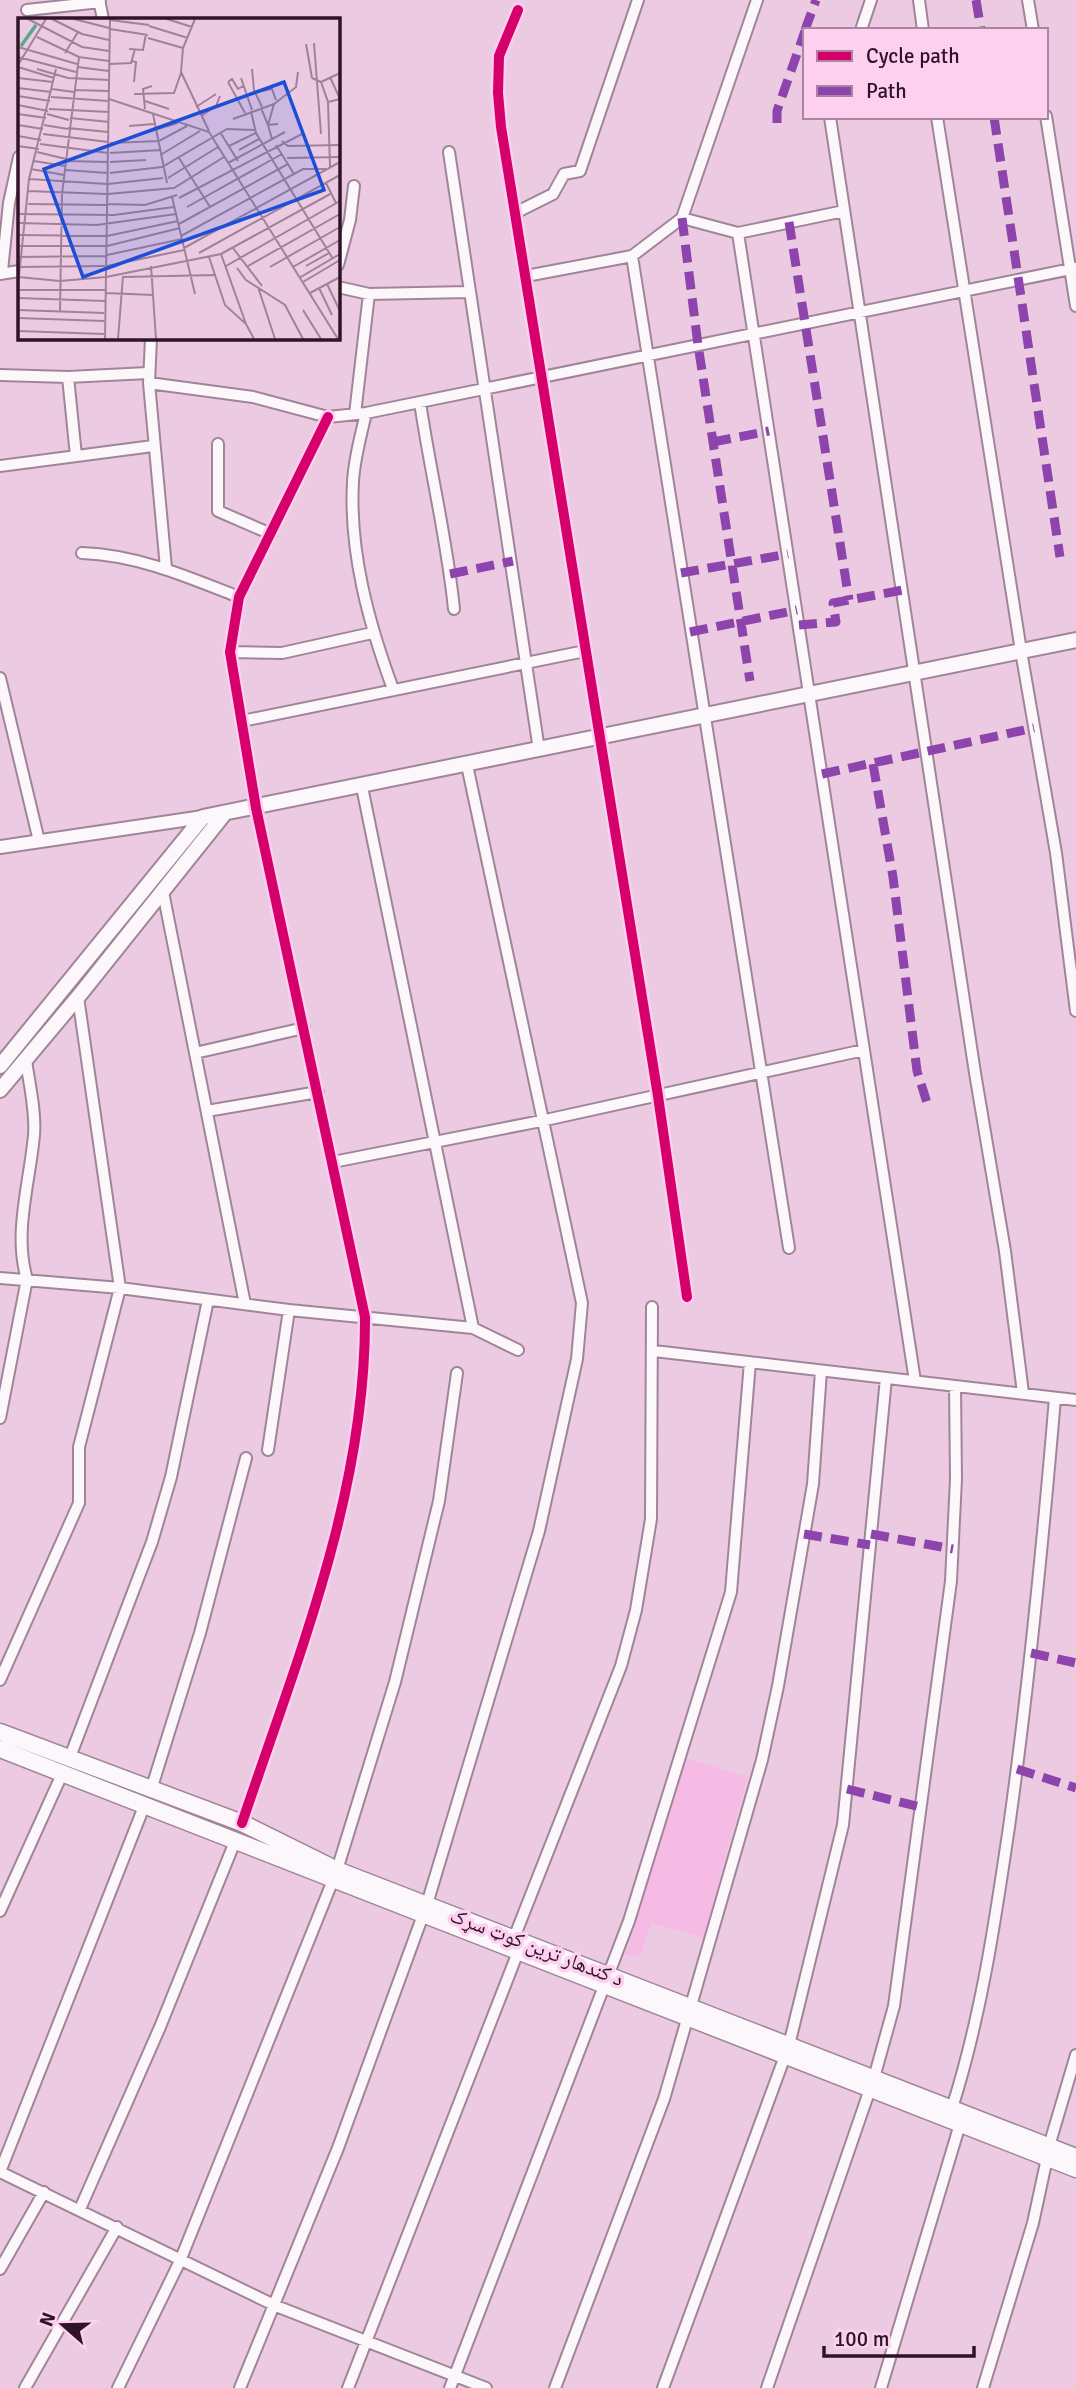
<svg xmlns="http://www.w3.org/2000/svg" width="1076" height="2388" viewBox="0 0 1076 2388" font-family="Signika,'Noto Naskh Arabic',sans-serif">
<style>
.built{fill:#f6bbe5}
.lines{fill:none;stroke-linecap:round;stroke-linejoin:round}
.minor-casing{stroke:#a08599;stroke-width:14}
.tertiary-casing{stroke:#a08599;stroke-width:16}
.secondary-casing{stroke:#a08599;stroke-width:18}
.primary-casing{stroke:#a08599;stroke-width:19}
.minor{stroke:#fcf7fb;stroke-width:10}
.tertiary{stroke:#fcf7fb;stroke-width:12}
.secondary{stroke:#fcf7fb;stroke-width:14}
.primary{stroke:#fcf7fb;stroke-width:16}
.quiet{stroke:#8e44ad;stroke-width:9;stroke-dasharray:18 9;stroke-linecap:butt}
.cycleway-casing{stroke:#fed0f0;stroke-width:15}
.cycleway{stroke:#d6006c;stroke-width:10}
.labels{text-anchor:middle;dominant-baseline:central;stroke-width:7;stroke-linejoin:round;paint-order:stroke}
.street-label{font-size:21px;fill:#2f1428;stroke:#fed0f0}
.inset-river{fill:none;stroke:#5ea788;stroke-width:3.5}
.inset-road{fill:none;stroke:#a08298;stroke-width:2}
.view{fill:#1d4ed8;fill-opacity:0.15;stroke:#1d4ed8;stroke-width:3.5}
.inset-edge{fill:none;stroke:#2f1428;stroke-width:3.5}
</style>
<rect width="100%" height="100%" fill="#eccbe2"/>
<!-- built -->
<path class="built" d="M 684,1758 L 748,1776 L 703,1938 L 651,1923 L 640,1957 L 626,1955 Z"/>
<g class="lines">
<!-- minor casing -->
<g class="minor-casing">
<path id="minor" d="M 99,0 L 103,19
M 919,0 L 923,30
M 1028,0 L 1033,30
M 27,10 L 100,2
M 518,10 L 499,56 L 498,93 L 501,127 L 658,1096 L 687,1297
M 861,30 L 871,0
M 1046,116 L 1076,306
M 830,117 L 975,1073 L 1005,1251 L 1023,1393
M 937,117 L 1021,651 L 1056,853 L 1076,1011
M 449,152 L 539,750
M 515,213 L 553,194 L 564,174 L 580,171 L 638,0
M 682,218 L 757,0
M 738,233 L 915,1381
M 632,256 L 789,1248
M 338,265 L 350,220 L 354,186
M 2,271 L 9,203 L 19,157
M 0,274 L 19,271
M 526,276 L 632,256 L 682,218 L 738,233 L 844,211
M 338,287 L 369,294 L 468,292
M 151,338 L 149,383 L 166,568
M 0,375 L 68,377 L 148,373
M 68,377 L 76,456
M 149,383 L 253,397 L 328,417 L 366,413 L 1076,268
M 420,402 C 430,471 447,539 454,609
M 366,413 C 361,435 354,459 353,482 C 349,552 369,624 393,689
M 355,414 L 369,294
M 218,444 L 218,511 L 271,534
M 0,466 L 153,446
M 82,553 C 138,555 188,577 239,597
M 230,652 L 282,653 L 372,633
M 0,678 L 39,841
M 242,721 L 585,651
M 362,787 L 473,1328
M 163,892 L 245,1304
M 195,1053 L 304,1028
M 207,1111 L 318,1092
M 333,1162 L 541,1121 L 864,1050
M 0,1278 L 120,1288 L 289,1310 L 473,1328 L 518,1350
M 654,1351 L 1076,1400
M 0,1418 L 27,1279 C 13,1234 30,1181 34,1135 C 36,1111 29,1083 26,1060
M 268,1450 L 289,1310
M 0,1680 L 79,1503 L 79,1447 L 120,1288 L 78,997
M 70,1757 L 152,1542 L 171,1477 L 208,1300
M 151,1790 L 200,1633 L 246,1458
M 242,1823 C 297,1659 366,1493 365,1317 L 256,808 L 230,652 L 239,597 L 328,417
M 337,1870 L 395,1682 L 439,1501 L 457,1373
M 427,1904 L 539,1531 L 577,1359 L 582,1303 L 467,765
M 0,1911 L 63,1772
M 514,1938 L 621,1666 L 636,1610 L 651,1519 L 652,1307
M 789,2045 L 843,1825 L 886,1378
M 874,2078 L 894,2006 L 951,1581 L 956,1479 L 955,1386
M 952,2108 C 981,2017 995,1922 1009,1827 C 1029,1684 1043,1541 1055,1398
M 1049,2146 L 1076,2055
M 0,2172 L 276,2306 L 486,2388
M 0,2172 L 145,1804
M 80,2209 L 160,2027 L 236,1839
M 0,2269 L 44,2192
M 25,2388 L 117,2227
M 118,2388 L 180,2261 L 333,1880
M 240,2388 L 338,2148 L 423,1915
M 348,2388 L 518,1952
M 450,2388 L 629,1921 L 731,1592 L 750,1362
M 555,2388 L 664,2099 L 762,1760 L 778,1686 L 813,1484 L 821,1371
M 663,2388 L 785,2056
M 767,2388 L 870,2089
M 881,2388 L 960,2124
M 983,2388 L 1033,2223 L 1047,2158"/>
</g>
<!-- tertiary casing -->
<g class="tertiary-casing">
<path id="tertiary" d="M 0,847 L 203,817"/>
</g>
<!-- secondary casing -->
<g class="secondary-casing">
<path id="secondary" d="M 0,1066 L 203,817 L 1076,640
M 0,1090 L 78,997 L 225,813"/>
</g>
<!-- primary casing -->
<g class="primary-casing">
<path id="primary" d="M 0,1732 L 242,1823 L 337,1870 L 1076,2157
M 0,1749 L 1076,2169"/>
</g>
<!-- minor -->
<use href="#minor" class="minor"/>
<!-- tertiary -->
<use href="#tertiary" class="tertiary"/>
<!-- secondary -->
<use href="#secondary" class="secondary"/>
<!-- primary -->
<use href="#primary" class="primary"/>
<!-- quiet -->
<path class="quiet" d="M 976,0 L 981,30
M 805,30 L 816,0
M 994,117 L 1060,557
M 777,123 L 777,111 L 805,31
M 682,218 L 698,345 L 750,681
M 789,222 L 849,600
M 713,442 L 769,431
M 681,573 L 788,554
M 450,574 L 513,561
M 799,625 L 836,622 L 833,603 L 903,590
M 690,632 L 797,610
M 873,764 L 893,877 L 917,1071 L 929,1109
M 822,774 L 1034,728
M 804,1534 L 870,1545
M 871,1534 L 953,1549
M 1031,1653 L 1076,1663
M 1017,1769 L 1076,1788
M 847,1789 L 920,1807"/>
<!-- cycleway casing -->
<g class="cycleway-casing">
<path id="cycleway" d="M 518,10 L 499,56 L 498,93 L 501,127 L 658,1096 L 687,1297
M 242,1823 C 297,1659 366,1493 365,1317 L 256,808 L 230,652 L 239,597 L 328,417"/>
</g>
<!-- cycleway -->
<use href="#cycleway" class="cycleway"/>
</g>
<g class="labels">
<!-- street labels -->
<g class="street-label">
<text transform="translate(537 1947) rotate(21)">د کندهار ترين کوټ سړک</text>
</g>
</g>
<!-- overview -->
<g transform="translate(18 18)">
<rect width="322" height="322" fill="#eccbe2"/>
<path class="inset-river" d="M 3,28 L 18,7"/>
<path class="inset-road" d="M 10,1 L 64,29 L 91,33M 34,1 L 64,16 L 91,22M 56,1 L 91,10M 149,1 L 174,9M 177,1 L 165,30 L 163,54 L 191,113M 92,2 L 131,7M 131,8 L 170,20M 92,11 L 130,17M 19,19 L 61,39M 130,20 L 165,30M 296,25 L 303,116M 288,26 L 294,60 L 303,64 L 310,84 L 312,149M 0,29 L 59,46M 111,31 L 125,32 L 128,16M 47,35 L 60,14M 0,39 L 58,54M 114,43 L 118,44 L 116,64M 92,46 L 113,45 L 117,31M 0,47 L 28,1M 0,49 L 36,60M 59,49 L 91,53M 19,51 L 50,60 L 91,62M 234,51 L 236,72 L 244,89M 0,60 L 35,64M 223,60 L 234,92M 210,64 L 227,95M 210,64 L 214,61 L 220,71 L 225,68M 303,64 L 322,55M 0,70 L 33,74M 34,71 L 56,74M 57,72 L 91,73M 239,74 L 254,71 L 258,82M 116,76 L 156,75 L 163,55M 0,78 L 32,83M 33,79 L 91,83M 91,81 L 191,114 L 320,321M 127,83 L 151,91M 310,84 L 322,81 L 312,59M 0,87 L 30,93M 178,89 L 198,76M 243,90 L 250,107 L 260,106M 31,91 L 91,94M 127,91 L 125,71 L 134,68M 233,93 L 238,115 L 315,241M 0,96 L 28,100M 29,96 L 51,102M 135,96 L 149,165M 183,98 L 198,88 L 202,78M 52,100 L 91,104M 215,101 L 256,86M 0,107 L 25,111M 26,107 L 50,111M 111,108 L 136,106M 50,110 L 90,114M 202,114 L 220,143M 25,116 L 90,124M 0,118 L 23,122M 116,118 L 160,105M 254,121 L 250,107 L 256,86 L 278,69 L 280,54M 264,123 L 270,128 L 322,127M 92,125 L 141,123 L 169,108M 22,126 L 90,135M 258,127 L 276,156M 0,128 L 21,131M 211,128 L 238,115M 221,132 L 241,121M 19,134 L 48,141M 92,135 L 143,132M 144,136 L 182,113M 161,140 L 192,189M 269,140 L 322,139M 16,143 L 47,148M 48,143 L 90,144M 92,144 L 128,142M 210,145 L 267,114M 13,151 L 46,157M 47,152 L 90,155M 92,155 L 144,149 L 209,111 L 236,112M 150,160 L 200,129M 11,161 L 89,166M 308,165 L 318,185M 90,166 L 145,160M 10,173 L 89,176M 90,176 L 156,170 L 206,139M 154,179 L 177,276M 161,180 L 284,116M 10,186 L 89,187M 90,186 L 127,187 L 159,177M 169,189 L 264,136M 0,196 L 96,197 L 156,189M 0,205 L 79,207 L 158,196M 161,206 L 270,146M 0,217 L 88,218M 89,218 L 160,203M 163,218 L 285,151 L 308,151M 0,228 L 88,228M 89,228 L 162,210M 166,230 L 322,144M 215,230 L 244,268M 181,235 L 322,157M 203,236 L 228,306M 89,237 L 164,221M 0,239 L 88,238M 191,239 L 207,287 L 228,306 L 236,321M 89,248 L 166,232M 133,248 L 138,321M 208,248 L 322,183M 230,248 L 322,196M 288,248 L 311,235M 1,249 L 87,248M 252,249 L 322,209M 275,249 L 322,222M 219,250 L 228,262 L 267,287 L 285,321M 0,259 L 42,263 L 88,259 L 203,236 L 314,175M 105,259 L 198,257M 281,260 L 322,236M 285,264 L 322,242M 309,266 L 322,293M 0,268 L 11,161 L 38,51M 240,269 L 257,321M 301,270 L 314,297M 0,272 L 87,272M 88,275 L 135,277M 292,275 L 322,259M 0,280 L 87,283M 0,292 L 86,295M 285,292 L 303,321M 42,294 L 44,176 L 61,39 L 91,43M 0,300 L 86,303M 0,313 L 86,316M 87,321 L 92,1M 100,321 L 105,258"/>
<path class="view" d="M 266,64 L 306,172 L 65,259 L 26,151 Z"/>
<rect width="322" height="322" class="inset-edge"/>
</g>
<!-- legend -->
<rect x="803" y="28" width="245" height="91" fill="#fed0f0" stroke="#ab85a0" stroke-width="2"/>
<rect x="817" y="51" width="35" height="10" fill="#d6006c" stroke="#ab85a0" stroke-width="2"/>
<text x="866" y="63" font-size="21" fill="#2f1428">Cycle path</text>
<rect x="817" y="86" width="35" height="10" fill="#8e44ad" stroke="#ab85a0" stroke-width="2"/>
<text x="866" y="98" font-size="21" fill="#2f1428">Path</text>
<!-- north arrow -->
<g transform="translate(63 2325) rotate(290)" stroke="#fed0f0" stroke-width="5" paint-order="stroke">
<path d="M0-5L12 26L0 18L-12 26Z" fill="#2f1428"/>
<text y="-10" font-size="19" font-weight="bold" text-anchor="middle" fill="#2f1428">N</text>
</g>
<!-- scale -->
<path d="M824 2346v10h150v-10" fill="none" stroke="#2f1428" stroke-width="3.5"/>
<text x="834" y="2346" font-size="21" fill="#2f1428" stroke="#fed0f0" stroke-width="5" paint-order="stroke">100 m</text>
</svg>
